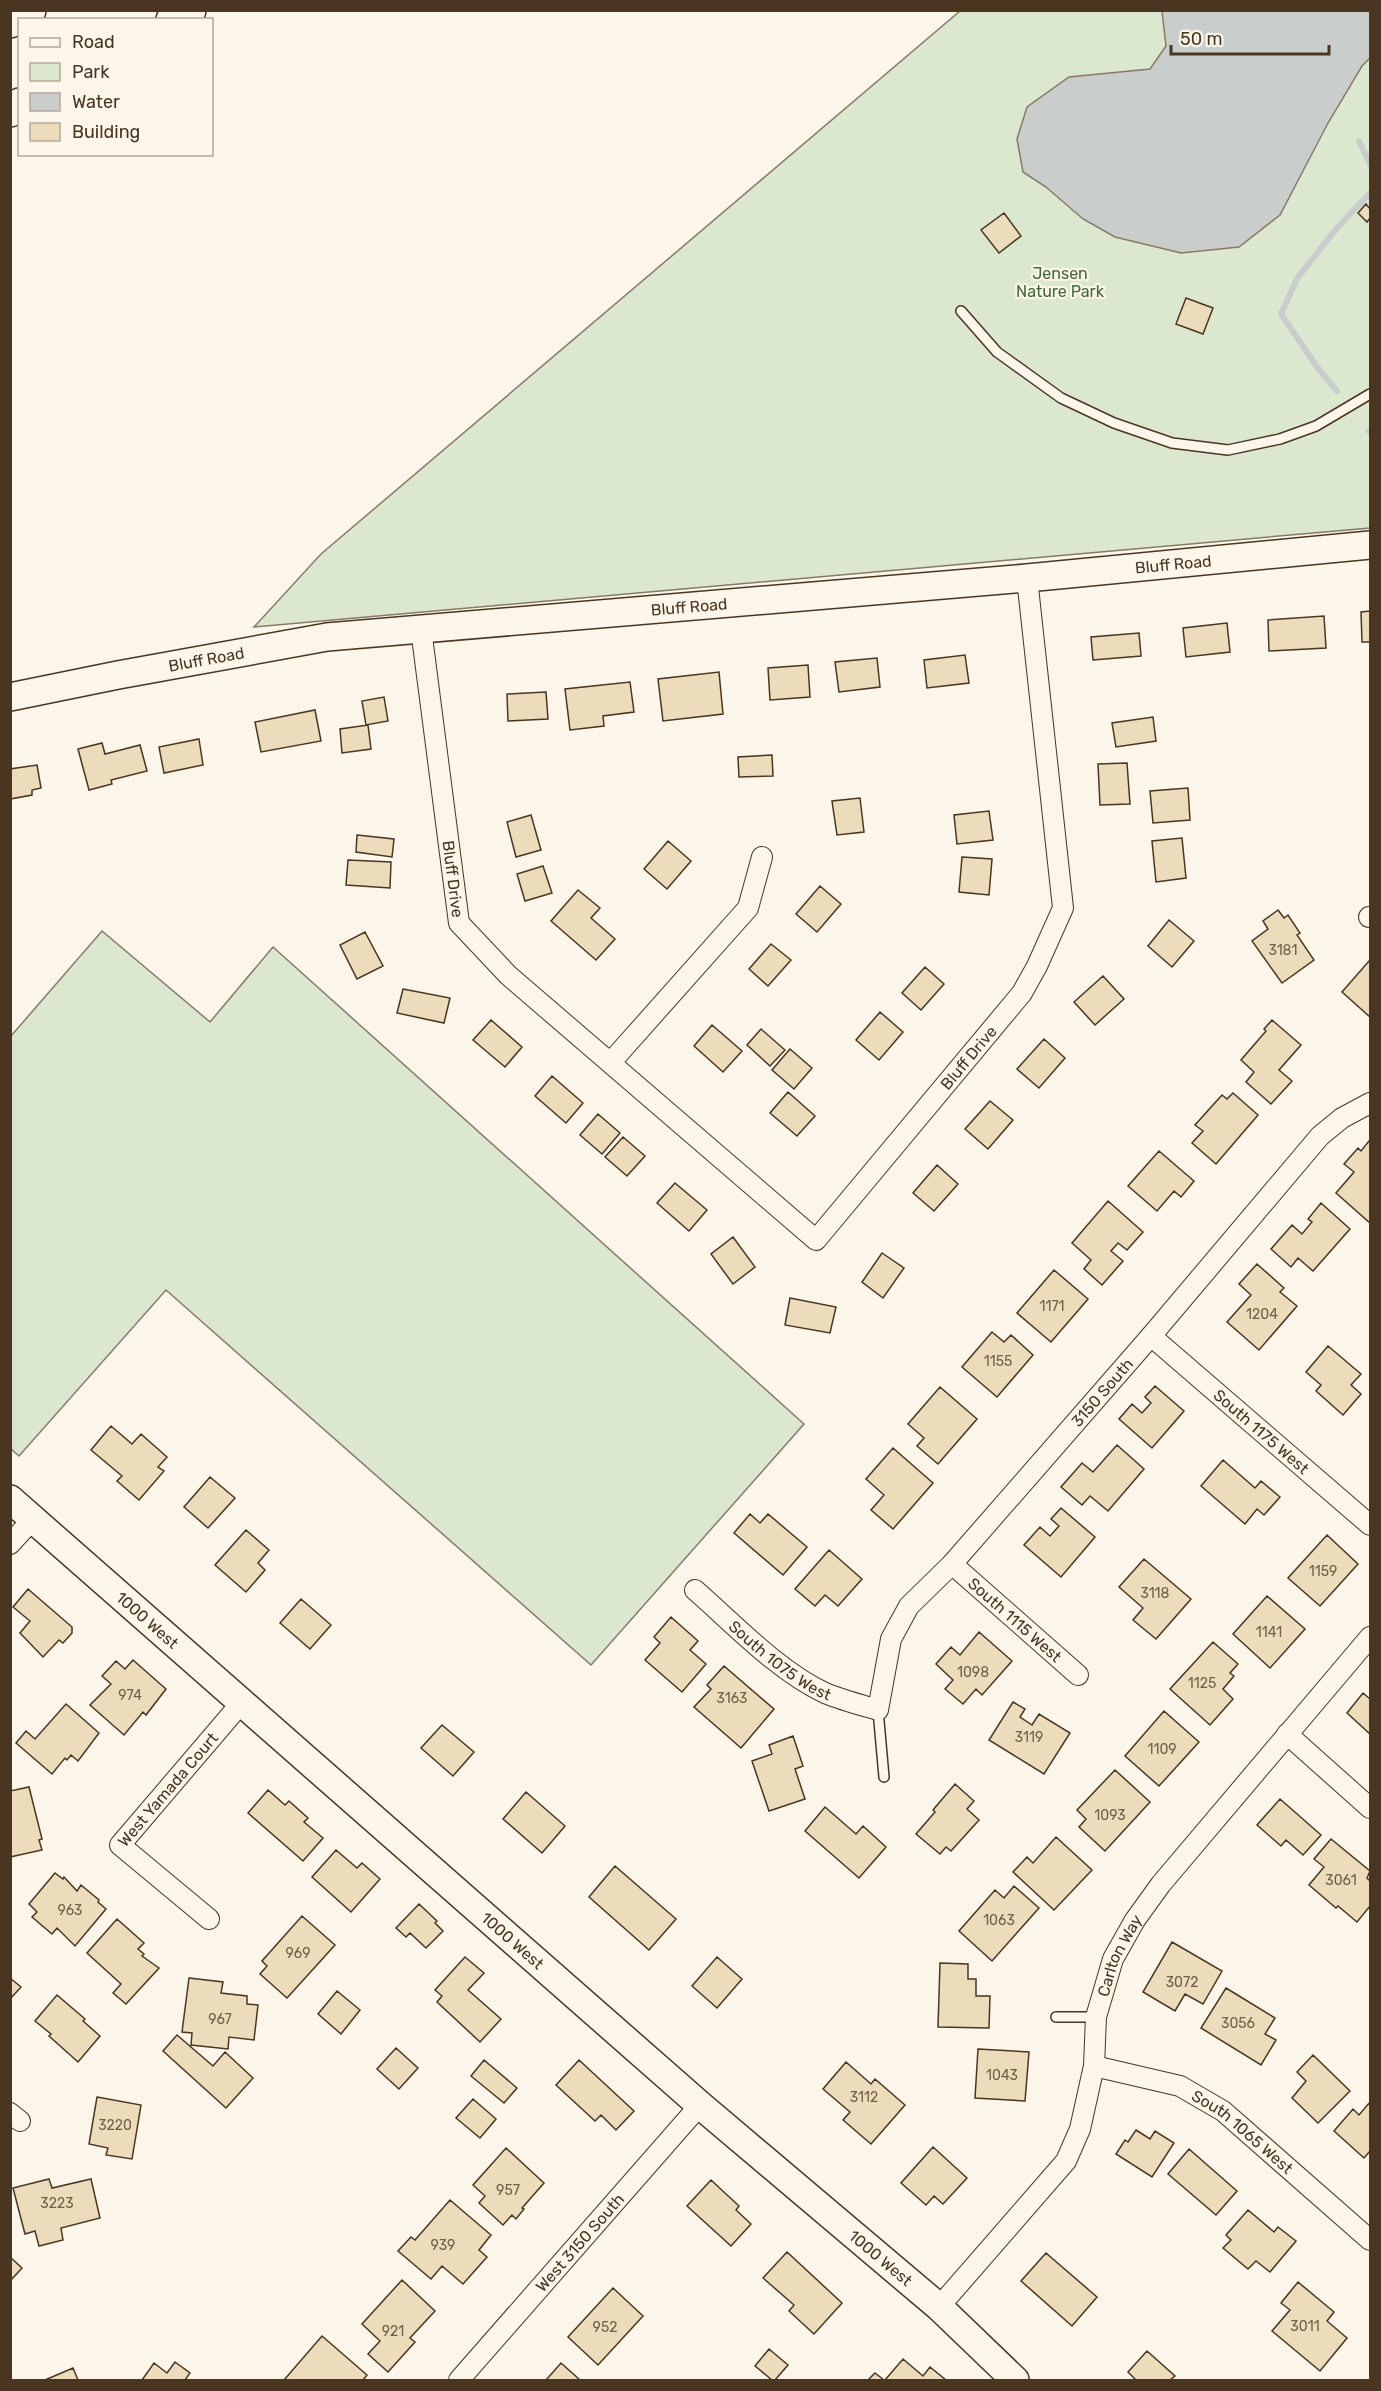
<svg xmlns="http://www.w3.org/2000/svg" width="1381" height="2391" viewBox="0 0 1381 2391" font-family="Rubik,sans-serif">
<style>
.green{fill:#dce7d0;stroke:#887966;stroke-width:1.5}
.water{fill:#c9cecd;stroke:#887966;stroke-width:1.5}
.lines{fill:none;stroke-linecap:round;stroke-linejoin:round}
.stream{stroke:#c9cecd;stroke-width:6}
.building{fill:#ecdcbc;stroke:#4a3520;stroke-width:1.5}
.service-casing{stroke:#4a3520;stroke-width:12}
.minor-casing{stroke:#4a3520;stroke-width:22}
.secondary-casing{stroke:#4a3520;stroke-width:30}
.motorway-casing{stroke:#4a3520;stroke-width:36}
.service{stroke:#fbf6e9;stroke-width:9}
.minor{stroke:#fbf6e9;stroke-width:20}
.secondary{stroke:#fbf6e9;stroke-width:27}
.motorway{stroke:#fbf6e9;stroke-width:33}
.labels{text-anchor:middle;dominant-baseline:central;stroke-width:4.5;stroke-linejoin:round;paint-order:stroke}
.number-label{font-size:14px;fill:#725f47}
.park-label{font-size:16px;fill:#436837;stroke:#fbf6e9}
.street-label{font-size:16px;fill:#4a3520;stroke:#fbf6e9}
</style>
<rect width="100%" height="100%" fill="#fbf6e9"/>
<!-- green -->
<path class="green" d="M 960,11 L 1370,11 L 1370,528 L 254,627 L 321,554 Z
M 102,931 L 210,1022 L 273,947 L 804,1424 L 591,1665 L 166,1290 L 19,1456 L 11,1449 L 11,1036 Z"/>
<!-- water -->
<path class="water" d="M 1162,11 L 1370,11 L 1370,58 L 1362,66 L 1328,123 L 1280,215 L 1239,247 L 1181,253 L 1115,237 L 1083,219 L 1046,187 L 1023,172 L 1017,139 L 1027,107 L 1069,77 L 1150,69 L 1166,46 Z"/>
<g class="lines">
<!-- stream -->
<path class="stream" d="M 1359,141 L 1370,164
M 1337,391 L 1317,367 L 1281,314 L 1298,277 L 1337,228 L 1370,193
M 1369,431 L 1370,432"/>
</g>
<!-- building -->
<path class="building" d="M 1366,204 L 1370,209 L 1370,218 L 1367,222 L 1358,213 Z
M 1004,213 L 1021,236 L 999,253 L 981,230 Z
M 1186,298 L 1213,308 L 1203,334 L 1176,324 Z
M 1370,611 L 1370,642 L 1362,642 L 1361,612 Z
M 1324,616 L 1326,648 L 1269,651 L 1268,620 Z
M 1227,623 L 1230,652 L 1186,657 L 1183,628 Z
M 1139,633 L 1141,656 L 1093,660 L 1091,637 Z
M 965,655 L 969,683 L 927,688 L 924,660 Z
M 877,658 L 880,687 L 839,692 L 835,662 Z
M 808,665 L 810,697 L 770,700 L 768,668 Z
M 719,672 L 723,714 L 663,721 L 658,679 Z
M 630,682 L 634,712 L 603,716 L 604,726 L 570,730 L 565,689 Z
M 546,692 L 548,719 L 508,721 L 507,694 Z
M 384,697 L 388,721 L 366,725 L 362,701 Z
M 315,710 L 321,741 L 261,752 L 255,722 Z
M 1153,717 L 1156,741 L 1116,747 L 1112,723 Z
M 368,725 L 371,749 L 342,753 L 340,729 Z
M 199,739 L 203,765 L 164,773 L 159,747 Z
M 102,743 L 105,754 L 140,745 L 147,771 L 111,780 L 112,784 L 89,790 L 78,749 Z
M 772,755 L 773,776 L 739,777 L 738,757 Z
M 1127,763 L 1130,804 L 1100,805 L 1098,764 Z
M 37,765 L 41,788 L 32,790 L 32,795 L 10,799 L 10,769 Z
M 1188,788 L 1190,820 L 1153,823 L 1150,791 Z
M 860,798 L 864,832 L 837,835 L 832,801 Z
M 989,811 L 993,840 L 957,844 L 954,815 Z
M 531,815 L 541,850 L 516,857 L 507,822 Z
M 357,835 L 394,839 L 392,857 L 356,852 Z
M 1182,838 L 1186,878 L 1156,882 L 1152,841 Z
M 668,841 L 691,861 L 667,889 L 644,869 Z
M 962,857 L 992,859 L 989,895 L 959,892 Z
M 348,860 L 391,862 L 390,888 L 346,885 Z
M 543,866 L 552,893 L 525,901 L 517,874 Z
M 820,886 L 841,904 L 817,932 L 796,914 Z
M 578,890 L 600,908 L 591,918 L 615,939 L 596,960 L 551,921 Z
M 1278,910 L 1284,918 L 1288,915 L 1300,933 L 1297,935 L 1314,960 L 1282,983 L 1252,941 L 1268,929 L 1263,921 Z
M 1169,920 L 1194,941 L 1172,967 L 1148,946 Z
M 365,932 L 383,966 L 357,979 L 340,945 Z
M 771,944 L 791,960 L 768,986 L 749,969 Z
M 1369,961 L 1370,962 L 1370,1017 L 1342,992 Z
M 925,967 L 944,984 L 921,1010 L 902,993 Z
M 1103,976 L 1124,999 L 1095,1025 L 1074,1002 Z
M 403,989 L 450,998 L 444,1023 L 397,1013 Z
M 880,1012 L 903,1032 L 879,1060 L 856,1040 Z
M 491,1020 L 522,1047 L 505,1067 L 473,1040 Z
M 1272,1020 L 1301,1045 L 1279,1070 L 1292,1081 L 1271,1104 L 1246,1082 L 1254,1072 L 1241,1060 L 1266,1031 L 1264,1029 Z
M 712,1025 L 742,1051 L 723,1072 L 694,1046 Z
M 761,1029 L 785,1050 L 770,1066 L 747,1045 Z
M 1044,1039 L 1065,1058 L 1039,1088 L 1017,1069 Z
M 790,1049 L 812,1068 L 794,1089 L 772,1070 Z
M 552,1076 L 583,1103 L 566,1123 L 535,1096 Z
M 788,1092 L 815,1116 L 797,1136 L 770,1113 Z
M 1233,1093 L 1258,1115 L 1216,1164 L 1192,1143 L 1203,1131 L 1195,1125 L 1222,1095 L 1227,1099 Z
M 990,1101 L 1013,1120 L 988,1149 L 965,1129 Z
M 598,1114 L 620,1133 L 602,1154 L 580,1135 Z
M 623,1137 L 645,1156 L 627,1176 L 605,1157 Z
M 1369,1141 L 1370,1142 L 1370,1223 L 1336,1193 L 1354,1172 L 1344,1164 L 1358,1148 L 1361,1151 Z
M 1159,1151 L 1194,1181 L 1181,1197 L 1174,1191 L 1157,1211 L 1128,1186 Z
M 937,1165 L 958,1184 L 934,1211 L 913,1193 Z
M 675,1183 L 707,1210 L 689,1231 L 657,1203 Z
M 1108,1201 L 1143,1232 L 1127,1250 L 1118,1243 L 1111,1251 L 1123,1261 L 1102,1285 L 1084,1269 L 1091,1260 L 1072,1243 Z
M 1321,1203 L 1350,1229 L 1313,1271 L 1298,1258 L 1291,1267 L 1271,1249 L 1292,1225 L 1302,1234 L 1312,1222 L 1308,1219 Z
M 733,1237 L 755,1267 L 733,1284 L 711,1254 Z
M 882,1253 L 904,1268 L 883,1298 L 862,1282 Z
M 1257,1264 L 1284,1288 L 1280,1292 L 1297,1306 L 1259,1350 L 1227,1322 L 1251,1295 L 1239,1284 Z
M 1054,1270 L 1088,1299 L 1051,1342 L 1017,1313 Z
M 790,1298 L 836,1307 L 830,1333 L 785,1325 Z
M 992,1332 L 1004,1342 L 1011,1335 L 1033,1355 L 997,1397 L 962,1367 Z
M 1328,1346 L 1361,1374 L 1351,1385 L 1361,1394 L 1343,1415 L 1316,1391 L 1321,1385 L 1306,1372 Z
M 1155,1386 L 1184,1411 L 1152,1448 L 1119,1419 L 1132,1404 L 1142,1413 L 1151,1403 L 1145,1397 Z
M 940,1387 L 977,1419 L 938,1464 L 917,1446 L 924,1438 L 908,1424 Z
M 111,1426 L 132,1444 L 141,1434 L 167,1457 L 158,1467 L 164,1471 L 139,1500 L 117,1481 L 122,1476 L 91,1450 Z
M 1117,1445 L 1144,1469 L 1108,1511 L 1090,1496 L 1082,1505 L 1061,1487 L 1082,1463 L 1093,1472 Z
M 893,1448 L 933,1483 L 893,1529 L 871,1510 L 884,1495 L 866,1479 Z
M 1223,1460 L 1255,1488 L 1261,1481 L 1280,1497 L 1264,1515 L 1257,1509 L 1245,1524 L 1201,1486 Z
M 210,1477 L 235,1498 L 208,1528 L 184,1507 Z
M 1061,1508 L 1095,1537 L 1061,1577 L 1024,1545 L 1040,1527 L 1050,1536 L 1059,1526 L 1051,1519 Z
M 750,1514 L 760,1523 L 768,1514 L 807,1547 L 783,1575 L 734,1533 Z
M 246,1530 L 269,1550 L 258,1563 L 265,1570 L 246,1592 L 215,1565 Z
M 1327,1535 L 1358,1564 L 1320,1606 L 1288,1578 Z
M 829,1550 L 862,1579 L 838,1606 L 825,1595 L 815,1606 L 795,1589 Z
M 1144,1559 L 1191,1599 L 1156,1639 L 1133,1620 L 1143,1608 L 1119,1587 Z
M 28,1589 L 72,1627 L 72,1633 L 63,1643 L 59,1640 L 43,1657 L 20,1633 L 30,1621 L 13,1607 Z
M 1267,1596 L 1305,1629 L 1270,1668 L 1233,1634 Z
M 301,1599 L 331,1625 L 310,1649 L 280,1623 Z
M 671,1617 L 698,1641 L 690,1650 L 706,1664 L 682,1692 L 645,1660 L 660,1643 L 654,1637 Z
M 979,1632 L 1012,1661 L 982,1695 L 976,1689 L 963,1704 L 945,1689 L 953,1680 L 936,1664 L 951,1647 L 960,1655 Z
M 1213,1642 L 1238,1664 L 1230,1673 L 1234,1676 L 1223,1689 L 1233,1699 L 1210,1725 L 1170,1689 Z
M 133,1660 L 166,1689 L 146,1715 L 143,1712 L 124,1735 L 90,1705 L 111,1684 L 102,1676 L 116,1661 L 125,1669 Z
M 724,1666 L 774,1709 L 741,1748 L 694,1707 L 711,1689 L 707,1685 Z
M 1363,1693 L 1370,1699 L 1370,1734 L 1347,1713 Z
M 1013,1702 L 1025,1709 L 1020,1717 L 1032,1725 L 1039,1714 L 1070,1733 L 1044,1774 L 989,1740 Z
M 66,1704 L 99,1733 L 78,1761 L 71,1755 L 67,1760 L 65,1758 L 52,1774 L 16,1743 L 26,1731 L 35,1739 Z
M 1164,1711 L 1199,1742 L 1159,1786 L 1125,1756 Z
M 442,1725 L 474,1752 L 453,1776 L 421,1748 Z
M 793,1736 L 803,1766 L 795,1769 L 805,1799 L 769,1811 L 752,1761 L 772,1754 L 769,1745 Z
M 1115,1770 L 1150,1802 L 1105,1851 L 1079,1827 L 1086,1819 L 1077,1810 Z
M 955,1784 L 974,1801 L 967,1809 L 979,1820 L 951,1851 L 946,1847 L 940,1854 L 916,1834 L 935,1812 L 933,1810 Z
M 29,1787 L 42,1839 L 39,1840 L 42,1850 L 10,1857 L 10,1791 Z
M 268,1790 L 285,1805 L 289,1801 L 308,1818 L 304,1822 L 323,1838 L 303,1861 L 248,1813 Z
M 526,1792 L 565,1826 L 542,1853 L 503,1819 Z
M 1280,1799 L 1321,1835 L 1303,1855 L 1286,1840 L 1281,1846 L 1257,1825 Z
M 825,1807 L 856,1834 L 863,1826 L 886,1847 L 859,1878 L 805,1831 Z
M 1056,1837 L 1092,1870 L 1054,1910 L 1013,1872 L 1027,1857 L 1033,1863 Z
M 1331,1839 L 1370,1871 L 1367,1878 L 1370,1881 L 1370,1906 L 1357,1922 L 1338,1906 L 1336,1908 L 1309,1885 L 1324,1867 L 1314,1859 Z
M 336,1850 L 357,1868 L 362,1863 L 380,1879 L 351,1912 L 312,1877 Z
M 615,1866 L 676,1919 L 649,1950 L 589,1897 Z
M 55,1873 L 63,1879 L 64,1877 L 77,1891 L 81,1885 L 99,1900 L 98,1902 L 106,1909 L 75,1946 L 57,1928 L 52,1934 L 32,1917 L 37,1912 L 29,1904 Z
M 1014,1886 L 1039,1908 L 992,1961 L 959,1931 L 995,1890 L 1004,1898 Z
M 419,1904 L 437,1921 L 435,1923 L 443,1931 L 426,1948 L 410,1933 L 406,1937 L 396,1928 Z
M 302,1916 L 335,1945 L 287,1998 L 260,1974 L 267,1966 L 262,1961 Z
M 117,1919 L 144,1943 L 138,1949 L 144,1954 L 142,1956 L 159,1968 L 126,2004 L 113,1993 L 121,1984 L 87,1953 Z
M 1172,1942 L 1222,1971 L 1203,2004 L 1185,1994 L 1175,2011 L 1143,1992 Z
M 465,1957 L 484,1973 L 468,1990 L 501,2019 L 480,2042 L 437,2002 L 442,1996 L 435,1990 Z
M 717,1957 L 742,1979 L 717,2008 L 692,1986 Z
M 940,1963 L 968,1964 L 968,1979 L 976,1979 L 976,1996 L 990,1996 L 989,2028 L 938,2027 Z
M 10,1978 L 21,1987 L 10,1999 Z
M 189,1978 L 223,1982 L 221,1993 L 247,1996 L 247,2004 L 258,2005 L 254,2040 L 229,2037 L 228,2049 L 191,2045 L 192,2033 L 182,2032 Z
M 1226,1988 L 1275,2018 L 1265,2034 L 1276,2040 L 1261,2065 L 1201,2028 Z
M 337,1991 L 360,2010 L 341,2034 L 318,2014 Z
M 57,1995 L 85,2019 L 83,2021 L 100,2036 L 78,2062 L 49,2036 L 51,2034 L 35,2021 Z
M 177,2035 L 213,2066 L 225,2052 L 253,2078 L 226,2108 L 163,2051 Z
M 396,2048 L 418,2068 L 399,2089 L 377,2069 Z
M 978,2049 L 1029,2052 L 1025,2101 L 975,2098 Z
M 1313,2055 L 1350,2091 L 1318,2123 L 1292,2098 L 1306,2081 L 1297,2072 Z
M 484,2060 L 517,2088 L 504,2103 L 471,2076 Z
M 579,2060 L 634,2111 L 616,2130 L 601,2115 L 595,2121 L 556,2085 Z
M 846,2062 L 871,2084 L 875,2079 L 905,2105 L 871,2144 L 843,2120 L 850,2112 L 823,2089 Z
M 97,2097 L 141,2105 L 132,2159 L 106,2155 L 108,2148 L 89,2144 Z
M 473,2099 L 496,2119 L 480,2138 L 456,2118 Z
M 1370,2102 L 1370,2151 L 1364,2158 L 1334,2131 L 1353,2109 L 1359,2115 Z
M 1136,2130 L 1150,2139 L 1155,2131 L 1174,2143 L 1152,2177 L 1116,2154 L 1125,2140 L 1128,2142 Z
M 933,2147 L 967,2178 L 943,2204 L 934,2196 L 926,2205 L 901,2183 Z
M 506,2148 L 544,2183 L 522,2208 L 524,2209 L 516,2219 L 512,2215 L 503,2225 L 479,2203 L 485,2196 L 473,2185 Z
M 1189,2149 L 1237,2191 L 1216,2215 L 1168,2174 Z
M 49,2179 L 52,2188 L 91,2179 L 100,2218 L 61,2228 L 63,2240 L 39,2246 L 35,2231 L 25,2234 L 13,2188 Z
M 711,2180 L 739,2206 L 736,2210 L 751,2224 L 731,2246 L 687,2206 Z
M 450,2200 L 491,2235 L 479,2250 L 487,2257 L 463,2284 L 442,2266 L 431,2279 L 398,2251 L 411,2237 L 415,2240 Z
M 1248,2210 L 1274,2232 L 1278,2227 L 1296,2241 L 1270,2272 L 1256,2261 L 1248,2269 L 1223,2248 L 1231,2240 L 1226,2235 Z
M 787,2252 L 842,2303 L 814,2334 L 789,2311 L 794,2305 L 763,2278 Z
M 1046,2253 L 1097,2297 L 1072,2326 L 1021,2281 Z
M 10,2257 L 22,2268 L 11,2280 L 10,2280 Z
M 402,2280 L 435,2311 L 410,2338 L 415,2342 L 388,2372 L 368,2354 L 380,2341 L 362,2324 Z
M 1298,2282 L 1334,2312 L 1327,2321 L 1347,2338 L 1320,2371 L 1272,2331 L 1290,2310 L 1281,2303 Z
M 613,2288 L 643,2316 L 598,2365 L 568,2337 Z
M 322,2336 L 367,2375 L 363,2380 L 284,2380 Z
M 769,2349 L 788,2365 L 775,2380 L 772,2380 L 755,2366 Z
M 1147,2351 L 1175,2376 L 1170,2380 L 1136,2380 L 1128,2372 Z
M 903,2359 L 923,2376 L 930,2367 L 946,2380 L 885,2380 Z
M 175,2362 L 190,2373 L 185,2380 L 142,2380 L 154,2363 L 167,2373 Z
M 561,2363 L 580,2380 L 546,2380 Z
M 73,2368 L 78,2380 L 45,2380 Z
M 875,2373 L 884,2380 L 868,2380 Z"/>
<g class="lines">
<!-- service casing -->
<g class="service-casing">
<path id="service" d="M 961,311 L 997,352 L 1061,398 L 1114,423 L 1172,443 L 1228,450 L 1280,439 L 1316,426 L 1370,394
M 878,1710 L 884,1777
M 1056,2017 L 1096,2017"/>
</g>
<!-- minor casing -->
<g class="minor-casing">
<g id="minor">
<path id="s1" d="M 421,629 L 459,923 L 508,975 L 816,1240 L 1022,993 L 1037,966 L 1063,908 L 1027,578"/>
<path d="M 1369,917 L 1370,917"/>
<path d="M 611,1062 L 748,908 L 762,857"/>
<path id="s2" d="M 1151,1336 L 1370,1525"/>
<path d="M 10,1544 L 33,1519"/>
<path id="s3" d="M 952,1564 L 1078,1675"/>
<path id="s4" d="M 695,1590 C 734,1624 778,1671 825,1693 C 842,1700 861,1705 878,1710 L 891,1639 L 909,1606 L 952,1564 L 1151,1336 L 1320,1136 L 1342,1118 L 1370,1103"/>
<path d="M 1287,1734 L 1370,1808"/>
<path id="s5" d="M 209,1919 L 120,1845 L 243,1701"/>
<path id="s6" d="M 1094,2066 L 1180,2086 L 1223,2111 L 1370,2240"/>
<path d="M 10,2113 L 20,2121"/>
<path id="s7" d="M 939,2307 L 1066,2161 L 1080,2129 L 1094,2066 L 1096,2017 L 1113,1959 L 1135,1920 L 1161,1884 L 1370,1637"/>
<path id="s8" d="M 459,2380 L 700,2105"/>
</g>
</g>
<!-- secondary casing -->
<g class="secondary-casing">
<g id="secondary">
<path id="s9" d="M 10,697 L 118,675 L 327,637 L 1027,578 L 1370,545"/>
<path id="s10" d="M 10,1499 L 700,2105 L 939,2307 L 1015,2380"/>
</g>
</g>
<!-- motorway casing -->
<g class="motorway-casing">
<path id="motorway" d="M 173,20 L 189,10
M 10,21 L 29,10
M 10,110 L 20,105"/>
</g>
<!-- service -->
<use href="#service" class="service"/>
<!-- minor -->
<use href="#minor" class="minor"/>
<!-- secondary -->
<use href="#secondary" class="secondary"/>
<!-- motorway -->
<use href="#motorway" class="motorway"/>
</g>
<g class="labels">
<!-- number labels -->
<g class="number-label">
<text x="1283" y="950">3181</text>
<text x="1052" y="1306">1171</text>
<text x="1262" y="1314">1204</text>
<text x="998" y="1361">1155</text>
<text x="1323" y="1571">1159</text>
<text x="1155" y="1593">3118</text>
<text x="1269" y="1632">1141</text>
<text x="973" y="1672">1098</text>
<text x="1202" y="1683">1125</text>
<text x="130" y="1695">974</text>
<text x="732" y="1698">3163</text>
<text x="1029" y="1737">3119</text>
<text x="1162" y="1749">1109</text>
<text x="1110" y="1815">1093</text>
<text x="1341" y="1880">3061</text>
<text x="70" y="1910">963</text>
<text x="999" y="1920">1063</text>
<text x="298" y="1953">969</text>
<text x="1182" y="1982">3072</text>
<text x="220" y="2019">967</text>
<text x="1238" y="2023">3056</text>
<text x="1002" y="2075">1043</text>
<text x="864" y="2097">3112</text>
<text x="115" y="2125">3220</text>
<text x="508" y="2190">957</text>
<text x="57" y="2203">3223</text>
<text x="443" y="2245">939</text>
<text x="1305" y="2326">3011</text>
<text x="605" y="2327">952</text>
<text x="393" y="2331">921</text>
</g>
<!-- park labels -->
<g class="park-label">
<text x="1060" y="273">Jensen<tspan x="1060" dy="18">Nature Park</tspan></text>
</g>
<!-- street labels -->
<g class="street-label">
<text stroke="none"><textPath href="#s9" startOffset="1172">Bluff Road</textPath></text>
<text stroke="none"><textPath href="#s9" startOffset="686">Bluff Road</textPath></text>
<text stroke="none"><textPath href="#s9" startOffset="200">Bluff Road</textPath></text>
<text stroke="none"><textPath href="#s1" startOffset="252">Bluff Drive</textPath></text>
<text stroke="none"><textPath href="#s1" startOffset="1012">Bluff Drive</textPath></text>
<text stroke="none"><textPath href="#s4" startOffset="620">3150 South</textPath></text>
<text stroke="none"><textPath href="#s2" startOffset="146">South 1175 West</textPath></text>
<text stroke="none"><textPath href="#s10" startOffset="183">1000 West</textPath></text>
<text stroke="none"><textPath href="#s3" startOffset="84">South 1115 West</textPath></text>
<text stroke="none"><textPath href="#s4" startOffset="111">South 1075 West</textPath></text>
<text stroke="none"><textPath href="#s5" startOffset="189">West Yamada Court</textPath></text>
<text stroke="none"><textPath href="#s10" startOffset="669">1000 West</textPath></text>
<text stroke="none"><textPath href="#s7" startOffset="408">Carlton Way</textPath></text>
<text stroke="none"><textPath href="#s6" startOffset="166">South 1065 West</textPath></text>
<text stroke="none"><textPath href="#s8" startOffset="183">West 3150 South</textPath></text>
<text stroke="none"><textPath href="#s10" startOffset="1155">1000 West</textPath></text>
</g>
</g>
<!-- border -->
<rect width="1381" height="2391" fill="none" stroke="#4a3520" stroke-width="24"/>
<!-- legend -->
<rect x="18" y="18" width="195" height="138" fill="#fbf6e9" stroke="#b4a999" stroke-width="1.5"/>
<rect x="30" y="38" width="30" height="9" fill="#fbf6e9" stroke="#b4a999" stroke-width="1.5"/>
<text x="72" y="48" font-size="18" fill="#4a3520">Road</text>
<rect x="30" y="63" width="30" height="18" fill="#dce7d0" stroke="#b4a999" stroke-width="1.5"/>
<text x="72" y="78" font-size="18" fill="#4a3520">Park</text>
<rect x="30" y="93" width="30" height="18" fill="#c9cecd" stroke="#b4a999" stroke-width="1.5"/>
<text x="72" y="108" font-size="18" fill="#4a3520">Water</text>
<rect x="30" y="123" width="30" height="18" fill="#ecdcbc" stroke="#b4a999" stroke-width="1.5"/>
<text x="72" y="138" font-size="18" fill="#4a3520">Building</text>
<!-- scale -->
<path d="M1171 45v9h158v-9" fill="none" stroke="#4a3520" stroke-width="3"/>
<text x="1180" y="45" font-size="18" fill="#4a3520" stroke="#fbf6e9" stroke-width="4.5" paint-order="stroke">50 m</text>
</svg>
